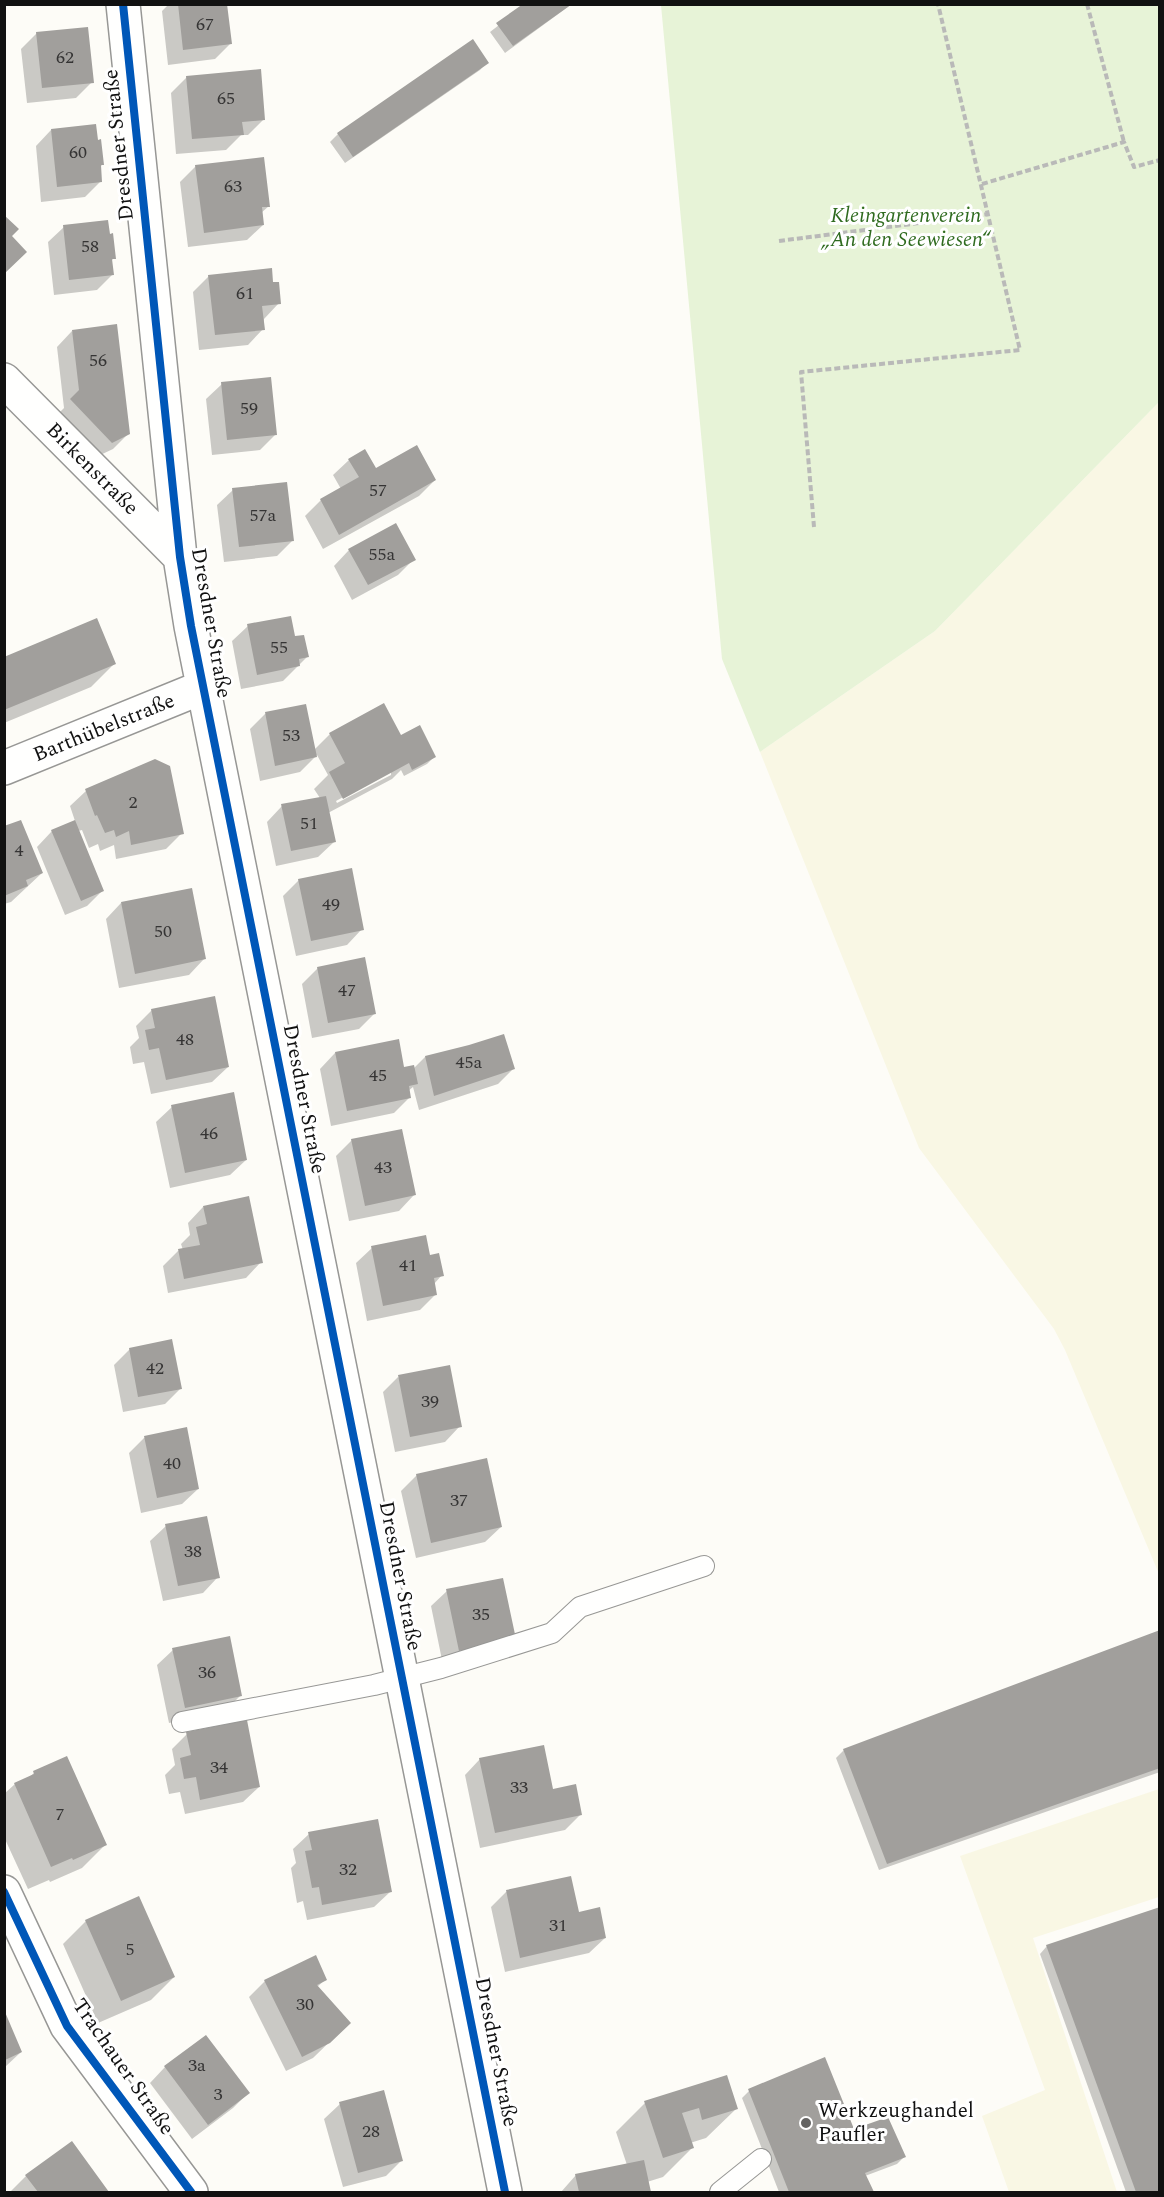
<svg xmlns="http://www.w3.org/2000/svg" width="1164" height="2197" viewBox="0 0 1164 2197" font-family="Spectral,serif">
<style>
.farmland{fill:#f9f7e4}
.green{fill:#e7f3d7}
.shadow{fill:#0003;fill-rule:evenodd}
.building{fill:#a19f9c}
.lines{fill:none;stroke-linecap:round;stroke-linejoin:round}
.lane-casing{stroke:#979795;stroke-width:22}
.street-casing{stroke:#979795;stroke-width:36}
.path{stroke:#b9b9b8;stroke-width:4;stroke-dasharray:6 3;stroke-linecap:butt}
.lane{stroke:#fffffe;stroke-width:20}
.street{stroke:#fffffe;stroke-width:33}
.cycleway-casing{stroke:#fff;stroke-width:11}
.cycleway{stroke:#0057b8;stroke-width:8}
.poi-dot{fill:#646362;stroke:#fff;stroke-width:2}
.labels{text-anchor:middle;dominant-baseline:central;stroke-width:6;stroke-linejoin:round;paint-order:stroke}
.number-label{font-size:18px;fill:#353434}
.street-label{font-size:21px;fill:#111;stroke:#fff}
.park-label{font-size:21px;font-style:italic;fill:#2f6b1f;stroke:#fff}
.poi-label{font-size:21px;fill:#111;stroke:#fff;text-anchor:start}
</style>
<rect width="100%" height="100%" fill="#fdfcf7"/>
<!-- farmland -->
<path class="farmland" d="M 1159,402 L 1159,1574 L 1065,1350 L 1054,1329 L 919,1148 L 760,752 L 935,631 Z
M 1159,1789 L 1159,1897 L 1033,1938 L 1117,2192 L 1009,2192 L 982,2116 L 1045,2090 L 960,1856 Z"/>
<!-- green -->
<path class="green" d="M 661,5 L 1159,5 L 1159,402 L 935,631 L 760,752 L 722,659 Z"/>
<!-- shadow -->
<path class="shadow" d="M 169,4 L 226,4 L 230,44 L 215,59 L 168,65 L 162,11 Z
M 526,4 L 572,4 L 505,53 L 490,32 Z
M 37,33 L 92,82 L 76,98 L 27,103 L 21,49 Z
M 472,41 L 487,62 L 480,70 L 345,163 L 330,142 L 338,134 Z
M 187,77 L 264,119 L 248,135 L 241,135 L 226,150 L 176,154 L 171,93 Z
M 51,130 L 102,165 L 99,168 L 101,181 L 85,197 L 41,202 L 36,146 Z
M 196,166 L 269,206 L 261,213 L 263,225 L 247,240 L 188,247 L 180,182 Z
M 64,227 L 114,258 L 111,261 L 113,274 L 97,290 L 54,295 L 48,242 Z
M 209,276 L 272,284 L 279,303 L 264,319 L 263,329 L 248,345 L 199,350 L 193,292 Z
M 72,331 L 129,433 L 113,449 L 96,457 L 56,416 L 64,408 L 57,347 Z
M 222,384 L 276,434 L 260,450 L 212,455 L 206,399 Z
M 349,460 L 375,470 L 435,480 L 419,496 L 323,549 L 305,516 L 321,500 L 341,489 L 333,475 Z
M 233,490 L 292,541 L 277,556 L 224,562 L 217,505 Z
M 349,550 L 414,559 L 398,575 L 352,600 L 334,566 Z
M 248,626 L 307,657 L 283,681 L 241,689 L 232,641 Z
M 4,658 L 114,664 L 91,687 L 4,723 Z
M 383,705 L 395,740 L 434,757 L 427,764 L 404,776 L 401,770 L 392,779 L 328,813 L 334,842 L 318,857 L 276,866 L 267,822 L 282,806 L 320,798 L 314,789 L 328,775 L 317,755 L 300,772 L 260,781 L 250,729 L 265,714 L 305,706 L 314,750 L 330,734 ZM 391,771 L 391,775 L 337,803 L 336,801 Z
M 155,761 L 182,833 L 166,849 L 116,859 L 114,845 L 100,851 L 98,844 L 89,848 L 82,830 L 78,831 L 102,891 L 87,906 L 65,915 L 37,847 L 52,831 L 75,821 L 70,806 L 86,791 Z
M 4,828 L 42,873 L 11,902 L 4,904 Z
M 299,880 L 362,929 L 347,945 L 296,956 L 283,896 Z
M 121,903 L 204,959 L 189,975 L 119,988 L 106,919 Z
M 318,968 L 375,1013 L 359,1029 L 312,1038 L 302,984 Z
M 152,1010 L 228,1067 L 212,1082 L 151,1094 L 144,1062 L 133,1064 L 130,1047 L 139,1038 L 136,1026 Z
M 335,1053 L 403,1068 L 413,1069 L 425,1057 L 513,1069 L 498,1084 L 419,1110 L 413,1087 L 408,1091 L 410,1097 L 394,1113 L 331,1126 L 320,1069 Z
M 172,1107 L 246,1160 L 230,1175 L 170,1188 L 156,1122 Z
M 352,1140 L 414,1195 L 399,1211 L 349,1221 L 336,1156 Z
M 203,1207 L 261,1262 L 246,1278 L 168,1293 L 163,1266 L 178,1251 L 183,1250 L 181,1244 L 190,1235 L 188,1223 Z
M 372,1248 L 429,1256 L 442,1275 L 434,1284 L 436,1294 L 420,1310 L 367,1321 L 356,1263 Z
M 130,1349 L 180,1389 L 165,1404 L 123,1412 L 114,1365 Z
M 398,1377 L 460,1426 L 445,1442 L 395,1452 L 383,1392 Z
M 186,1429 L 198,1489 L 182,1504 L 141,1513 L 129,1453 L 144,1438 Z
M 417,1475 L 501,1527 L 485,1542 L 416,1558 L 401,1491 Z
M 166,1526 L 218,1577 L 203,1593 L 163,1601 L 150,1541 Z
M 447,1591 L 514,1639 L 443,1665 L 431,1606 Z
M 1160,1632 L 1160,1772 L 879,1870 L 836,1758 L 844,1750 Z
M 173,1650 L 240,1696 L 225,1711 L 169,1723 L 157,1665 Z
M 187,1734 L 259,1787 L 243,1802 L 185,1814 L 180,1792 L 169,1794 L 165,1775 L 175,1765 L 172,1749 Z
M 480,1759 L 552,1791 L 580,1815 L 565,1830 L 480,1848 L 465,1775 Z
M 34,1773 L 105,1845 L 82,1868 L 50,1882 L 49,1880 L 28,1889 L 4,1837 L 4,1794 L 15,1784 L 28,1778 Z
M 309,1834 L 390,1892 L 374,1907 L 307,1920 L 303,1901 L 297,1903 L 291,1868 L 296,1863 L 293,1849 Z
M 569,1878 L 578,1914 L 605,1938 L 589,1953 L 505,1972 L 491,1907 L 506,1892 Z
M 1160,1909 L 1160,2192 L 1126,2192 L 1040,1954 L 1047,1946 Z
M 86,1921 L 174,1977 L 151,2000 L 98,2023 L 63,1944 Z
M 325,1980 L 317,1987 L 349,2023 L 313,2058 L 286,2071 L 249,1997 L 265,1981 Z
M 4,2016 L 21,2052 L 4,2068 Z
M 165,2067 L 248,2093 L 233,2108 L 192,2139 L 150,2083 Z
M 749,2091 L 853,2131 L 905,2156 L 897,2164 L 865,2176 L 873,2192 L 779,2192 L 742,2098 Z
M 645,2103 L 736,2109 L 706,2138 L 690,2143 L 692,2148 L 663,2177 L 647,2182 L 649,2192 L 561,2192 L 576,2175 L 627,2165 L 616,2132 Z
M 340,2104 L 402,2160 L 386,2176 L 343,2187 L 324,2119 Z
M 71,2143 L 107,2192 L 10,2192 L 26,2176 Z"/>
<!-- building -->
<path class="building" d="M 178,4 L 227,4 L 232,44 L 183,50 Z
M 523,4 L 572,4 L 513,46 L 496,23 Z
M 88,27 L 94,83 L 42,88 L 36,32 Z
M 473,39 L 489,63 L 353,157 L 337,133 Z
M 261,69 L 265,120 L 242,122 L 244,135 L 192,139 L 186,76 Z
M 96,124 L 98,140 L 101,139 L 104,165 L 101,165 L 102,182 L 57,187 L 51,129 Z
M 264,157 L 270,207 L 262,207 L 264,225 L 204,233 L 195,165 Z
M 4,215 L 19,229 L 12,236 L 27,252 L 4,274 Z
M 108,220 L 110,234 L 113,233 L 116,259 L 112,259 L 114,275 L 69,280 L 63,225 Z
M 272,268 L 273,282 L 279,282 L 281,304 L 262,306 L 265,330 L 215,335 L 208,275 Z
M 117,324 L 130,434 L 112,443 L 70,399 L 79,390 L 72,330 Z
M 271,377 L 277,435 L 227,440 L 221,382 Z
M 417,445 L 436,480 L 339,535 L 320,499 L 359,477 L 348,459 L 365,449 L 376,468 Z
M 287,482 L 294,541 L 239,547 L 232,488 Z
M 396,523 L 416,560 L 368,585 L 348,549 Z
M 291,616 L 295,636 L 304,635 L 309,657 L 299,659 L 300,666 L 257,675 L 247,624 Z
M 97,618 L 116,664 L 4,710 L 4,657 Z
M 384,703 L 401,735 L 420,725 L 436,757 L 412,770 L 409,763 L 343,799 L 329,772 L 345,763 L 329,733 Z
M 306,704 L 317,757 L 275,766 L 265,712 Z
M 155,759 L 170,766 L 184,834 L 131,845 L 129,831 L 116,837 L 114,830 L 105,833 L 97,815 L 95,816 L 85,789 Z
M 326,796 L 336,842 L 291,851 L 281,804 Z
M 21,820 L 43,873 L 26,880 L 28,886 L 4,896 L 4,826 Z
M 75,820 L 104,891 L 81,901 L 51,830 Z
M 352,868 L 364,930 L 311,941 L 298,879 Z
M 192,888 L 206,959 L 135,974 L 121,902 Z
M 365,957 L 376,1014 L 328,1023 L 317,967 Z
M 215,996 L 229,1067 L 166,1080 L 159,1048 L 149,1050 L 145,1030 L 155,1028 L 151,1009 Z
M 504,1034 L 515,1069 L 434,1096 L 425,1056 L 469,1045 Z
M 399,1039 L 404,1067 L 414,1065 L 418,1084 L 409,1086 L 411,1098 L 347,1111 L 335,1052 Z
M 234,1092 L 247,1160 L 185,1173 L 171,1105 Z
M 402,1129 L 416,1195 L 365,1206 L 351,1139 Z
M 249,1196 L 263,1263 L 184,1279 L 178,1249 L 200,1245 L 196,1227 L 207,1224 L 203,1206 Z
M 426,1235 L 430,1255 L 439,1253 L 444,1276 L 434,1278 L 437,1295 L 383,1306 L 371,1246 Z
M 172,1339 L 182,1389 L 138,1397 L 129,1348 Z
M 450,1365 L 462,1427 L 410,1437 L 398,1375 Z
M 187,1427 L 199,1489 L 157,1498 L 144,1436 Z
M 487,1458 L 502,1527 L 431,1543 L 416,1474 Z
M 207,1516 L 220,1578 L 178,1586 L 165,1524 Z
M 503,1578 L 516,1639 L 459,1651 L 446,1589 Z
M 1160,1630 L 1160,1768 L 887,1864 L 843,1749 Z
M 230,1636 L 242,1696 L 185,1708 L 172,1648 Z
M 247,1720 L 260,1787 L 200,1800 L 196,1777 L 184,1779 L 180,1758 L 191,1755 L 186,1732 Z
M 544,1745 L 553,1789 L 576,1784 L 582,1815 L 495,1833 L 479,1758 Z
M 67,1756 L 107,1845 L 73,1860 L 72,1858 L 51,1867 L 14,1783 L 34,1774 L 33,1771 Z
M 378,1819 L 392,1892 L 322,1905 L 319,1887 L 312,1888 L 305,1851 L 312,1850 L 308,1832 Z
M 571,1876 L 579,1912 L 600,1907 L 606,1938 L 520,1958 L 506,1890 Z
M 139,1896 L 175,1977 L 121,2001 L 85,1920 Z
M 1160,1907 L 1160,2192 L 1136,2192 L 1046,1945 Z
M 316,1955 L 327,1980 L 317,1985 L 351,2023 L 330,2043 L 302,2057 L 264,1980 Z
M 5,2012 L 22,2052 L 5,2060 Z
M 206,2035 L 250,2093 L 208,2125 L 164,2066 Z
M 825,2057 L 854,2129 L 888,2117 L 906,2157 L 865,2173 L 874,2192 L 789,2192 L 748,2089 Z
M 727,2075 L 738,2109 L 702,2120 L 699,2108 L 682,2113 L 694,2148 L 663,2158 L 644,2101 Z
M 384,2090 L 403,2161 L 358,2173 L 339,2102 Z
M 72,2141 L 109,2192 L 38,2192 L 25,2175 Z
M 644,2160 L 651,2192 L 579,2192 L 575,2174 Z"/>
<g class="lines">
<!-- lane casing -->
<g class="lane-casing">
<path id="lane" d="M 182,1722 L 374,1685 L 441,1668 L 552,1633 L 580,1607 L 704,1566
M 720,2192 L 761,2159"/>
</g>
<!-- street casing -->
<g class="street-casing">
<path id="street" d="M 123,4 L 180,557 L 191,626 L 505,2192
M 4,380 L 180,557
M 4,768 L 203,687
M 4,1892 L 67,2026 L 191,2192"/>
</g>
<!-- path -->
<path class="path" d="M 1087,4 L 1124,142
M 982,184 L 1124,142 L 1134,167 L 1160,160
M 779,241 L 989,214
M 814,527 L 801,372 L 1020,350 L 938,4"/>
<!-- lane -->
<use href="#lane" class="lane"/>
<!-- street -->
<use href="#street" class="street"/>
<!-- cycleway casing -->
<g class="cycleway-casing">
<path id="cycleway" d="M 123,4 L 180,557 L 191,626 L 505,2192
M 4,1892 L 67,2026 L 191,2192"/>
</g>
<!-- cycleway -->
<use href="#cycleway" class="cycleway"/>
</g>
<!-- markers -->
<circle class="poi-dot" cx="806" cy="2123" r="6"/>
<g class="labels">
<!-- number labels -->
<g class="number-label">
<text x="205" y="24">67</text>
<text x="65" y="57">62</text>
<text x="226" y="98">65</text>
<text x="78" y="152">60</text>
<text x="233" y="186">63</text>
<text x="90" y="246">58</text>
<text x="245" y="293">61</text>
<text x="98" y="360">56</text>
<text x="249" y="408">59</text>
<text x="378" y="490">57</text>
<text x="263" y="515">57a</text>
<text x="382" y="554">55a</text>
<text x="279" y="647">55</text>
<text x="291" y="735">53</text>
<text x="133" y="802">2</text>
<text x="309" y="823">51</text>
<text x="19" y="850">4</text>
<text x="331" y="904">49</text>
<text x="163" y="931">50</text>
<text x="347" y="990">47</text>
<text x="185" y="1039">48</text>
<text x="469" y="1062">45a</text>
<text x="378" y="1075">45</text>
<text x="209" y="1133">46</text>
<text x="383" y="1167">43</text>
<text x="408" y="1265">41</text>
<text x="155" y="1368">42</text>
<text x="430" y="1401">39</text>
<text x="172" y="1463">40</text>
<text x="459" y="1500">37</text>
<text x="193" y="1551">38</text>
<text x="481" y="1614">35</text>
<text x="207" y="1672">36</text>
<text x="219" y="1767">34</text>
<text x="519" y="1787">33</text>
<text x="60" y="1814">7</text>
<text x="348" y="1869">32</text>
<text x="558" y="1925">31</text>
<text x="130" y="1949">5</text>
<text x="305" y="2004">30</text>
<text x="197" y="2065">3a</text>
<text x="218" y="2094">3</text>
<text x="371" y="2131">28</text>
</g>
<!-- street labels -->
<g class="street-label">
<text transform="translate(119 145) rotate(-96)">Dresdner Straße</text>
<text transform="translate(92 469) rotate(45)">Birkenstraße</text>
<text transform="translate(211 623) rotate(80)">Dresdner Straße</text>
<text transform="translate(104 728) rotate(-22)">Barthübelstraße</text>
<text transform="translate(304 1099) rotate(79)">Dresdner Straße</text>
<text transform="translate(400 1576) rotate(79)">Dresdner Straße</text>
<text transform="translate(496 2052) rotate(79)">Dresdner Straße</text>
<text transform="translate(123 2067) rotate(55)">Trachauer Straße</text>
</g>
<!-- park labels -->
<g class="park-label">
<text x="906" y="216">Kleingartenverein<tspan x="906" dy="24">„An den Seewiesen“</tspan></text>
</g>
<!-- poi labels -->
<g class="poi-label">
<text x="818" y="2111">Werkzeughandel<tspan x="818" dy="24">Paufler</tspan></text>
</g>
</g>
<!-- border -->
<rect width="1164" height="2197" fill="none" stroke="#111111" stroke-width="12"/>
</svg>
